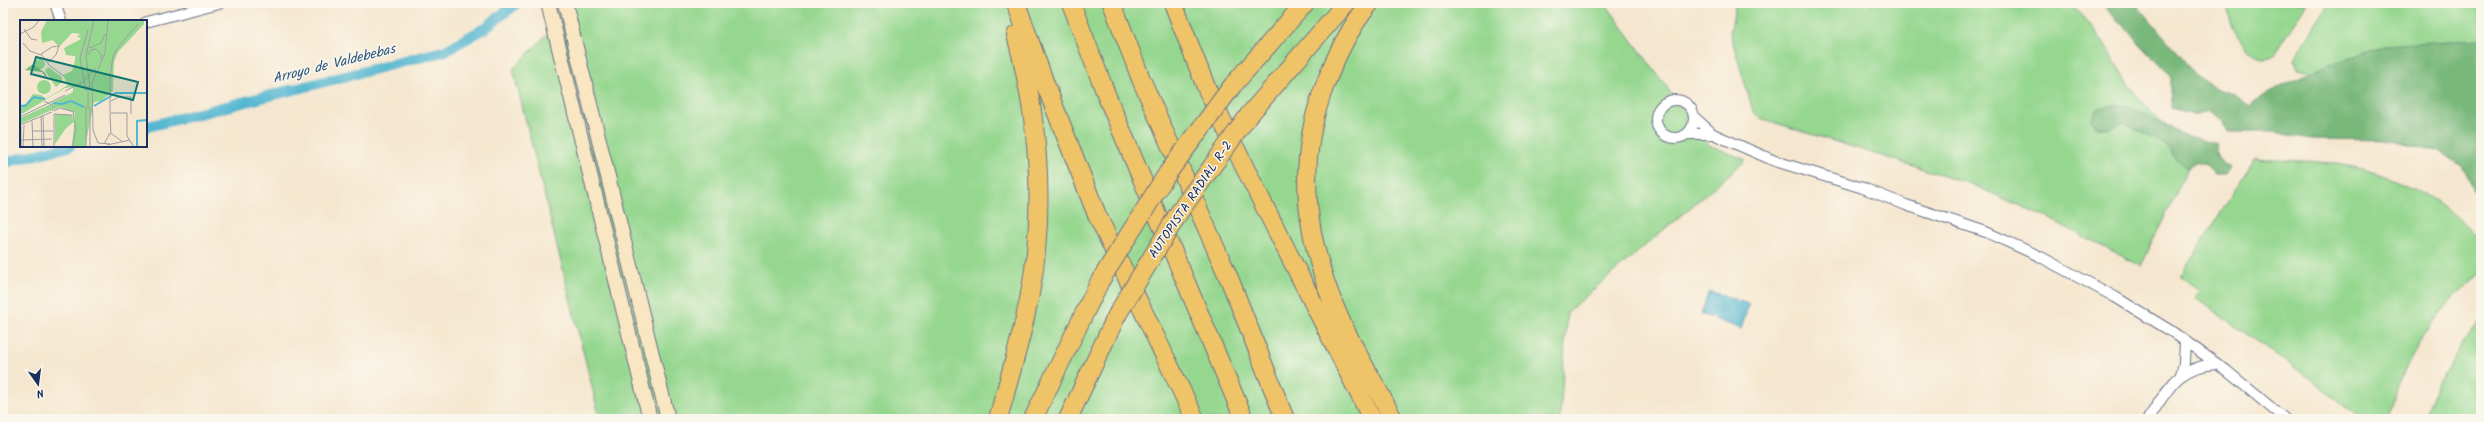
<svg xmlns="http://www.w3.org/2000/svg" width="2484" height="422" viewBox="0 0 2484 422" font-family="Kalam,sans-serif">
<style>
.green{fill:#95d78f;stroke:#588376}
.forest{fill:#78b87a;stroke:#4a746c}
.water{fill:#52b6d0;stroke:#367297}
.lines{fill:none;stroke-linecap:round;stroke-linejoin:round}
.canal{stroke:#52b6d0;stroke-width:11}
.street-casing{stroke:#676f86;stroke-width:12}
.secondary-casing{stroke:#676f86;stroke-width:16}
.highway-casing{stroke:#676f86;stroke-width:20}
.street{stroke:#fff;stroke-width:10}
.secondary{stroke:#f9e7c3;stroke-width:14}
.highway{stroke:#efc469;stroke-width:18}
.highway-bridge-casing{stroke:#676f86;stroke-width:20;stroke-linecap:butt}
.highway-bridge{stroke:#efc469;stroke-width:18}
.labels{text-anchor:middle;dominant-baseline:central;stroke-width:3;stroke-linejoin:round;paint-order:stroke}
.street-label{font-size:13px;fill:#1b2f5e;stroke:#fbf7ec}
.water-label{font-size:14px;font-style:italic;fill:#2c5880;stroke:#fbf7ec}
.inset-river{fill:none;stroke:#52b6d0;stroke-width:2}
.inset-road{fill:none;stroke:#9e9da2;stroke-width:1}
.view{fill:#0f766e;fill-opacity:0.15;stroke:#0f766e;stroke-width:2}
.inset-edge{fill:none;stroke:#1b2f5e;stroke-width:2}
</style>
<rect width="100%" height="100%" fill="#fbf7ec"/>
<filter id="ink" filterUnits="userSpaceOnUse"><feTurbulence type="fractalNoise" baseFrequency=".025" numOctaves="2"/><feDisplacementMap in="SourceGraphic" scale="8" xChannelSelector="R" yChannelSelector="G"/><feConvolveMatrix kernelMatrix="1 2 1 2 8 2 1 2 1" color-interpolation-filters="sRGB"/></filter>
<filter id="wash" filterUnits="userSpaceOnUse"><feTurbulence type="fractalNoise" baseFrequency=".012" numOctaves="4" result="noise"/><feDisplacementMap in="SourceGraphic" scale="16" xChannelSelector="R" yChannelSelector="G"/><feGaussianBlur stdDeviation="0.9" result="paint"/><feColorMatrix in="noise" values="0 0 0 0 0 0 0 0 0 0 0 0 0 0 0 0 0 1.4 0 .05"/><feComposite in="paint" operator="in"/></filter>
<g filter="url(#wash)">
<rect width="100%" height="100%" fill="#f5e7cf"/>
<!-- green -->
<path class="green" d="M 578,3 L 1605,3 L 1709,145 L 1746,160 L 1567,312 L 1560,419 L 600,419 L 513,69 Z
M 1736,3 L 2069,3 C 2095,24 2108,51 2125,79 C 2142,106 2170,132 2199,145 L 2141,266 L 2044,216 L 1968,183 L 1760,118 L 1753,111 L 1730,33 Z
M 2227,3 L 2307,3 L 2273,56 L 2264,59 C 2242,49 2229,27 2227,3 Z
M 2329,3 L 2481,3 L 2481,61 L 2326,74 L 2297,69 L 2294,59 Z
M 2255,159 C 2282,161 2310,160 2337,164 C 2392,172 2446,200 2481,243 L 2481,273 C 2443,303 2416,341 2398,386 C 2395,395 2393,406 2389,415 L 2383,419 L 2361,419 L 2301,372 L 2195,298 L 2200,290 L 2180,277 Z
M 2481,321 L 2481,419 L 2428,419 C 2425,395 2465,339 2481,321 Z"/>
<!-- forest -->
<path class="forest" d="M 2101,3 L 2136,3 L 2197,76 L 2217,89 L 2233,94 L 2250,106 L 2269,92 L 2326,65 L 2348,59 L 2383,45 L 2481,39 L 2481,203 L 2473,191 L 2462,166 L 2441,152 L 2392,140 L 2312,139 L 2271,132 L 2227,132 L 2222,120 L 2209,111 L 2197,115 L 2171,108 L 2171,76 Z
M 2118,104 L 2141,111 L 2184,136 L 2217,144 C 2213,157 2220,161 2230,168 L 2225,175 L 2216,175 L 2206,165 L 2195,162 L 2187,168 L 2175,159 L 2169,147 L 2124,122 L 2107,128 L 2097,127 L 2091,120 L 2096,110 Z"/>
<!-- water -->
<path class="water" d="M 1709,291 L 1749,304 L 1741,329 L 1701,314 Z"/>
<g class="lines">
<!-- canal -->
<path class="canal" d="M 146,127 L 445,51 L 485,28 L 517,3
M 3,163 L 70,146"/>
</g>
</g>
<g filter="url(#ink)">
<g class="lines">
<!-- street casing -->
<g class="street-casing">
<path id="street" d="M 55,3 L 61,21
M 146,22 L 219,3
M1656 119a19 19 0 1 1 38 0a19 19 0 1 1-38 0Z
M 1687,134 L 1713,134 L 1694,117
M 1713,134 L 1775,161 L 1863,188 L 1906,205 L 1986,232 L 2039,256 L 2115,297 L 2171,331 L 2227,371 L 2285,419
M 2181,374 L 2184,363 L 2185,341
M 2148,419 C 2169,389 2176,367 2216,364"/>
</g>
<!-- secondary casing -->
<g class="secondary-casing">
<path id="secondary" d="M 548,3 L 650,419
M 565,3 L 668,419"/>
</g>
<!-- highway casing -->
<g class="highway-casing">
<path id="highway" d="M 1016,3 L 1044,81 L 1097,215 L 1195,419
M 1071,3 L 1108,99 L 1244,419
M 1112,3 L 1141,79 L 1231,283 L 1285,419
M 1173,3 L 1206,87 L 1244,166 L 1372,419
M 1370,3 C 1349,28 1333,62 1322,93 C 1295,170 1307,244 1339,317 C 1355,352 1376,385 1393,419
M 1233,85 L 1305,3
M 1249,115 L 1346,3
M 998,419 C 1013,364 1031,308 1036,251 C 1043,177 1035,105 1016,35
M 1033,419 L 1100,281
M 1068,419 L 1117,315"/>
</g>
<!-- street -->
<use href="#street" class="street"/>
<!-- secondary -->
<use href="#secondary" class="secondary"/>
<!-- highway -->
<use href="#highway" class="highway"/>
<!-- highway-bridge casing -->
<g class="highway-bridge-casing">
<path id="highway-bridge" d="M 1100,281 L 1167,174 L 1233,85
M 1117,315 L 1180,211 L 1249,115"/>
</g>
<!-- highway-bridge -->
<use href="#highway-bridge" class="highway-bridge"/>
</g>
</g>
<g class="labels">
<!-- street labels -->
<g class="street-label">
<text transform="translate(1191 200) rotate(-56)">AUTOPISTA RADIAL R-2</text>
</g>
<!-- water labels -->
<g class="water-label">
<text transform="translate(334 64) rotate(-14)">Arroyo de Valdebebas</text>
</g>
</g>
<!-- overview -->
<g transform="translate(20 20)">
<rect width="127" height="127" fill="#f5e7cf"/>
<path d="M 27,0 L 124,0 L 124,4 L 98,32 L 94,42 L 93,71 L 81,81 L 74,82 L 65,127 L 52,127 L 55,93 L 40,87 L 34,90 L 31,83 L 53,72 L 53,67 L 45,68 L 0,95 L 0,85 L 6,84 L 13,74 L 21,75 L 26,79 L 48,65 L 43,55 L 52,51 L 55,41 L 55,36 L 46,35 L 44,28 L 61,19 L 57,16 L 61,14 L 52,13 L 39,27 L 33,20 L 22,23 L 21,12 ZM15 44a5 5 0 1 1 10 0a5 5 0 1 1-10 0ZM 28,47 L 42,57 L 42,62 L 36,67 L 25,51 ZM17 67a7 7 0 1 1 14 0a7 7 0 1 1-14 0ZM 31,84 L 32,90 L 0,104 L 0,98 ZM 35,94 L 52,95 L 54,102 L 46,108 L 35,124 Z" fill="#95d78f"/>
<path d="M 13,44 L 25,53 L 29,61 L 22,52 L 5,50 Z" fill="#78b87a"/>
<path class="inset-river" d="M 33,83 L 42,84 L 51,81 L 64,87M 0,86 L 5,86 L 14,77 L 25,79M 74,86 L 96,73 L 127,73M 117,127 L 117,101 L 127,100"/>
<path class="inset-road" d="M 88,0 L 85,33 L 72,63 L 73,110 L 78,123 L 90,124M 4,9 L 11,19 L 17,20M 0,14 L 14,7 L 19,0M 3,23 L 10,31 L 21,35M 69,28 L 81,23 L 85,14M 21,34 L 30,46 L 44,56M 21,34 L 32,27 L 39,26M 68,35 L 71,30 L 76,29 L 81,34 L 81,39M 27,43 L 36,35 L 39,26M 68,66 L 68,89M 70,69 L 66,36 L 74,0M 45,71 L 63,62 L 76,48M 66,71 L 60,38 L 68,10M 24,81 L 32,85 L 33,91M 91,81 L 99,77 L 111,77 L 111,94M 66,86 L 66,127M 70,87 L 70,127M 34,91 L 40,88 L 54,92M 90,93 L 90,57 L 93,36 L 99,26 L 118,4M 34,94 L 52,95M 23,95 L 24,127M 90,95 L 91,93 L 107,93 L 107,116 L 114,127M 90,95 L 91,115M 21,96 L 22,127M 0,97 L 45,75M 12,101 L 13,127M 0,105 L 32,92M 1,106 L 1,127M 12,111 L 33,111M 92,114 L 103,122M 0,120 L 32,119M 84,124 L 90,113M 87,125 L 110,120M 3,127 L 4,105M 34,127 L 34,94M 52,127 L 56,110 L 53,93 L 54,96"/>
<path class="view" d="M 16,37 L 118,62 L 113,80 L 11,54 Z"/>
<rect width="127" height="127" class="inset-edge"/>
</g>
<!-- margin -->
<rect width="2484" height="422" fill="none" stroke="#fbf7ec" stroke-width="16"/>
<!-- north arrow -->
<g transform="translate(38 384) rotate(166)" stroke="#fbf7ec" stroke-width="3" paint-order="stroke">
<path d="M0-3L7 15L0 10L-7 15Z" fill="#1b2f5e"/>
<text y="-6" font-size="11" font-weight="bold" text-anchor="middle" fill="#1b2f5e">N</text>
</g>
</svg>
